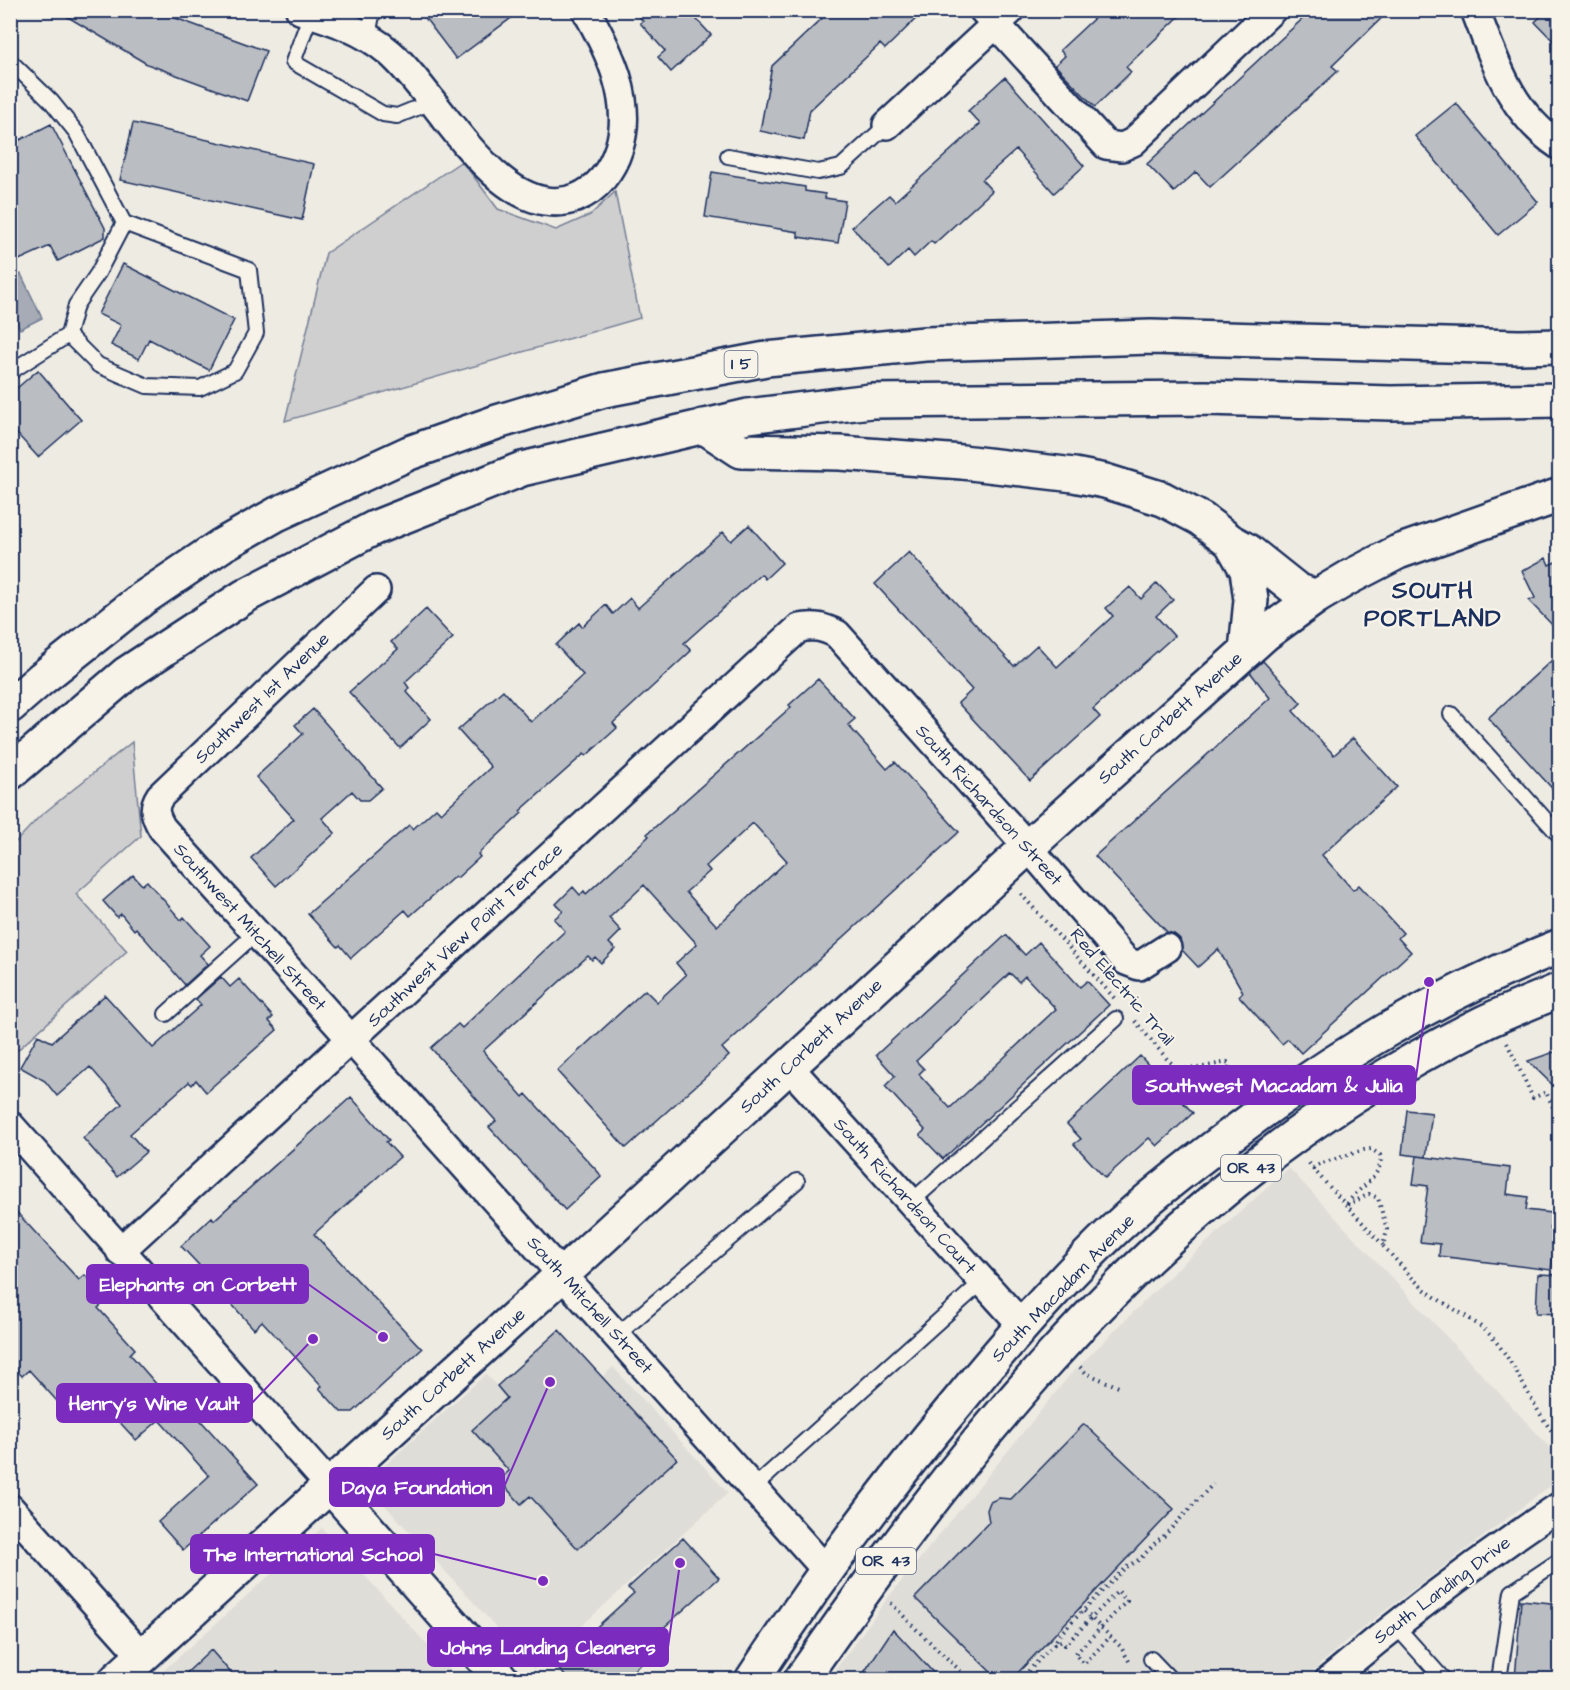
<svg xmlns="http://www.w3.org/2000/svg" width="1570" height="1690" viewBox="0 0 1570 1690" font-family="'Architects Daughter',sans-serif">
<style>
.built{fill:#deddd8}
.green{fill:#cfcfcf;stroke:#757f96;stroke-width:1.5}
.water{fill:#a6abb5;stroke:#6e7992;stroke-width:1.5}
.building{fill:#babdc2;stroke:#1b2f5e;stroke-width:1.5;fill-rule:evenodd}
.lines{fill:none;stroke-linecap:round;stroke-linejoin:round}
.service-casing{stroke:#1b2f5e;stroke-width:18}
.minor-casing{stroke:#1b2f5e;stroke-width:32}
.tertiary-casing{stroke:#1b2f5e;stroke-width:38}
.primary-casing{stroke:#1b2f5e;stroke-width:38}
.motorway-casing{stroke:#1b2f5e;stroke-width:38}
.path{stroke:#1b2f5e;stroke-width:4;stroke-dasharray:1.5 4.5;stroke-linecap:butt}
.service{stroke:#f7f3e8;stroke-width:14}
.minor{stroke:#f7f3e8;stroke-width:27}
.tertiary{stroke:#f7f3e8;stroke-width:33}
.primary{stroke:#f7f3e8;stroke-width:33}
.motorway{stroke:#f7f3e8;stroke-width:33}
.labels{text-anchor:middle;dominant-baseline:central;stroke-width:4.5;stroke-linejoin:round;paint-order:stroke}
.shield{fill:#f7f3e8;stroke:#5d6a87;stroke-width:1.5}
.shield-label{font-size:16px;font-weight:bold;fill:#1b2f5e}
.street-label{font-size:18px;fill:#1b2f5e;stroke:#f7f3e8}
.district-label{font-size:24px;font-weight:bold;letter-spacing:1.5px;fill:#1b2f5e;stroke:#f7f3e8}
.leader{fill:none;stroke:#7b2cbf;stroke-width:2}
.callout-dot{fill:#7b2cbf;stroke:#f7f3e8;stroke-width:2}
.callout{fill:#7b2cbf;stroke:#7b2cbf;stroke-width:2}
.callout-label{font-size:20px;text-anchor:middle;font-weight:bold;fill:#fff}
</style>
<rect width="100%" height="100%" fill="#eeebe2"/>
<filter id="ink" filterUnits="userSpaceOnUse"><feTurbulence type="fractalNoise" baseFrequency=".0167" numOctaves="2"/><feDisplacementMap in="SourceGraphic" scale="12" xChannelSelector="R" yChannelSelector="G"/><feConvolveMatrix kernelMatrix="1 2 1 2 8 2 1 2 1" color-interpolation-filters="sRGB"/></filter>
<g filter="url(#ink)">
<!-- built -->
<path class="built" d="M 1289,1168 L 1559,1457 L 1559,1479 L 1348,1639 L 1304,1679 L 828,1680 L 887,1599 L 1069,1376 L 1177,1269 Z
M 613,1367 L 728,1493 L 534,1669 L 365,1483 L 486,1374 L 540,1434 Z
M 322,1528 L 458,1679 L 153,1680 Z"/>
<!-- green -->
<path class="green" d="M 462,161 L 498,209 L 556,230 L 590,215 L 615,192 L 640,318 L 285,421 L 326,253 Z
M 132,742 L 141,836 L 76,894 L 127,951 L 11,1056 L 11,847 L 39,817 Z"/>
<!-- water -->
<path class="water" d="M 21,274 L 42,318 L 20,329 L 11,311 L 10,280 Z"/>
<!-- building -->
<path class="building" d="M 56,10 L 161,10 L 170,16 L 266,51 L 247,101 L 147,64 Z
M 419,10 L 522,10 L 456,59 Z
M 633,10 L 688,10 L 711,35 L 671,72 L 658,57 L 665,51 L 640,23 L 643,21 Z
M 831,10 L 925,10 L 885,49 L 880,44 L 810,110 L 804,140 L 760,131 L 772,66 Z
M 1103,10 L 1186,10 L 1126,67 L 1131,72 L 1095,107 L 1055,65 L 1065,56 L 1060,50 Z
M 1312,10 L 1390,10 L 1332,66 L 1338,71 L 1210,187 L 1196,172 L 1174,192 L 1147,164 Z
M 1547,10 L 1560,10 L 1560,48 L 1535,22 Z
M 1005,77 L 1084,166 L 1054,193 L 1016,150 L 982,180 L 992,191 L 934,244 L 931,241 L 914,257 L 908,250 L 889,268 L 852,227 L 889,195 L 895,201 L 980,124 L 968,111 Z
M 1456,103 L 1538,202 L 1498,235 L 1415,136 Z
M 133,123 L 314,164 L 302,220 L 120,180 Z
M 51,124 L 105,228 L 105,237 L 58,261 L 50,246 L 10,264 L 10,145 Z
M 712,172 L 805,187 L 805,191 L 825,194 L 825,198 L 845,201 L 838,243 L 798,237 L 798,232 L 705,217 Z
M 123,264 L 234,320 L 209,370 L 149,339 L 139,359 L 111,345 L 121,325 L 98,314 Z
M 38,370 L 81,420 L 38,457 L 10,426 L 10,394 Z
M 749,525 L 782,563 L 765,579 L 761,574 L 684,643 L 691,651 L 613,723 L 617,728 L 586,756 L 584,754 L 520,811 L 522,813 L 478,854 L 480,857 L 457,878 L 455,876 L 410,916 L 405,910 L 351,958 L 340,945 L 338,947 L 308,914 L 409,825 L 413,829 L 436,808 L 441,813 L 491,767 L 458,730 L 503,690 L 531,722 L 583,675 L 556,645 L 579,623 L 582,627 L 606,605 L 613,614 L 630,598 L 638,608 L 723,532 L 731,541 Z
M 909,552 L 1014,666 L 1037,645 L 1057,667 L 1113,616 L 1106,608 L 1130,587 L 1141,599 L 1157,583 L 1173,600 L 1156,616 L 1174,636 L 1093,709 L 1100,717 L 1030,781 L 958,703 L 972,690 L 875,584 Z
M 1546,558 L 1549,565 L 1560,560 L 1560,633 L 1529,601 L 1535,598 L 1522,571 Z
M 426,609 L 453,638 L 405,682 L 409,688 L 406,691 L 431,719 L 400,748 L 349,692 L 398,649 L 391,642 Z
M 1560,653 L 1560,797 L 1488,718 Z
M 1263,661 L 1301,703 L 1293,711 L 1334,755 L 1353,738 L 1397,787 L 1322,855 L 1353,890 L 1359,885 L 1403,933 L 1398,938 L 1411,952 L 1301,1053 L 1288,1039 L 1282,1044 L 1239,996 L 1243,992 L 1218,949 L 1198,967 L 1182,950 L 1180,939 L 1174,934 L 1167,932 L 1095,856 L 1270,698 L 1250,672 Z
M 818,679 L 855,719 L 848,725 L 887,769 L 895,762 L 959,832 L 722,1048 L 729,1056 L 626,1148 L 557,1071 L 645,990 L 657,1002 L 686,975 L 676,963 L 697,944 L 644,885 L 609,918 L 621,931 L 609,943 L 615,949 L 601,963 L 595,957 L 592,960 L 588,956 L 483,1051 L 523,1097 L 526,1094 L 599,1173 L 601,1177 L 565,1210 L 489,1127 L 496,1121 L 431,1048 L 458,1024 L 462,1028 L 565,931 L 554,919 L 563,911 L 556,904 L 573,887 L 580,895 L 584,891 L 586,894 L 649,836 L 647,834 L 791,707 L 789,705 ZM 753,823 L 787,861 L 717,926 L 686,892 L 710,871 L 706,866 Z
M 313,709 L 382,788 L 368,800 L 360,800 L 352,791 L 322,818 L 335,833 L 276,886 L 251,858 L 294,819 L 256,777 L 303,734 L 295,725 Z
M 133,875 L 142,885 L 147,881 L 181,920 L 184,917 L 210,946 L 200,955 L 208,964 L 185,985 L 136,928 L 134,930 L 121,914 L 117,917 L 103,901 Z
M 1006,935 L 1025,955 L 1039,942 L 1080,987 L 1087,981 L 1109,1005 L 943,1159 L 920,1135 L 925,1130 L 885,1086 L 895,1076 L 876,1055 ZM 1010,973 L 1019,982 L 1025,976 L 1056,1009 L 950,1108 L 919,1074 L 924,1069 L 916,1061 Z
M 221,977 L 230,987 L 239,979 L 273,1017 L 269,1021 L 277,1030 L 206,1092 L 196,1080 L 192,1085 L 189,1082 L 130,1134 L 146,1152 L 117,1177 L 83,1138 L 122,1104 L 90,1067 L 57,1096 L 45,1081 L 20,1067 L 38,1035 L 52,1042 L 105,995 L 153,1048 L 201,1005 L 196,999 Z
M 1560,1050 L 1560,1092 L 1528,1061 Z
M 1140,1056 L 1193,1113 L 1157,1146 L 1149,1138 L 1105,1178 L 1074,1144 L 1081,1139 L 1067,1124 Z
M 351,1097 L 389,1140 L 386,1142 L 400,1157 L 314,1234 L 422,1349 L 353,1412 L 341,1412 L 319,1388 L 322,1386 L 262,1321 L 254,1329 L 227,1299 L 229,1297 L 181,1246 L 212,1217 L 214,1220 Z
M 1407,1110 L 1432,1113 L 1426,1157 L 1402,1154 Z
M 1417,1156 L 1510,1168 L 1507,1194 L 1528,1197 L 1526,1210 L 1552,1213 L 1550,1229 L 1556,1230 L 1551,1270 L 1439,1256 L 1440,1244 L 1420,1242 L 1428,1186 L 1413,1184 Z
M 10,1205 L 79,1280 L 85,1275 L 108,1299 L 98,1308 L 135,1349 L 130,1354 L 186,1418 L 193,1412 L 258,1484 L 183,1550 L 158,1522 L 209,1476 L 159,1420 L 136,1440 L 91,1391 L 66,1411 L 29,1370 L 22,1376 L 10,1364 Z
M 1538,1274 L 1560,1275 L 1560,1314 L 1536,1313 Z
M 559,1330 L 677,1459 L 578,1549 L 530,1496 L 521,1504 L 499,1480 L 509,1471 L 472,1430 L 507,1398 L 497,1386 Z
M 1084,1424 L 1174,1509 L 1011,1680 L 999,1680 L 915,1598 L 989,1522 L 987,1510 L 990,1502 L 999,1498 L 1011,1499 Z
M 683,1538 L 719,1578 L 660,1631 L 668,1639 L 623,1680 L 569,1680 L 555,1665 L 634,1593 L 628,1588 Z
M 1521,1600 L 1551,1603 L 1551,1609 L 1560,1609 L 1560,1680 L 1515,1680 Z
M 893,1629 L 940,1680 L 859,1680 Z
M 211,1650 L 237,1680 L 179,1680 Z"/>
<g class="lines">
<!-- service casing -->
<g class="service-casing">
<path id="service" d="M 311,14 L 293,62 L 383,114 L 397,116 L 434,101
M 368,36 L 373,10
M 10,61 L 51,101 L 76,132 L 124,223 L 98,273 L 76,305 L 68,335 L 10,372
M 728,156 L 818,172 L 841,167 L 887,125
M 68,335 L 98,365 L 147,386 L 200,388 L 235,371 L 256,333 L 249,270 L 124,223
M 1451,714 L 1560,836
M 166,1014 L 256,933
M 911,1202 L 1116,1019
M 617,1335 L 797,1181
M 753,1488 L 983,1281
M 1395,1625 L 1444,1680
M 1151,1659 L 1171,1680
M 1499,1680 L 1512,1592 L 1560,1560"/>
</g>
<!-- minor casing -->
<g class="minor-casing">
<path id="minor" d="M 300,10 C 332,20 363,30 390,53 C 438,94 500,226 576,198 C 598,189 612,170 619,148 C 634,101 609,51 586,10
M 983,10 L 1106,145 L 1122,147 L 1133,142 L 1272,10
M 1475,10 C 1495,62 1511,114 1560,146
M 887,125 L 1011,10
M 376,590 L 160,796 C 152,808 155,816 162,828 L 827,1571
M 789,1067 L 1022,1325
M 10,1125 L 330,1486
M 120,1251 L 799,628 C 815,625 823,627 837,634 L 1028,847 L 1126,961 L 1139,966 L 1167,948
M 10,1508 L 142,1656
M 1329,1680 C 1403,1617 1479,1560 1560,1506"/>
</g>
<!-- tertiary casing -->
<g class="tertiary-casing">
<path id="tertiary" d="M 330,1486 L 502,1680
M 116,1680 L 563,1274 L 1028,847 L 1265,634 L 1316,597 L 1348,578 L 1398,552 L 1560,495"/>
</g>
<!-- primary casing -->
<g class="primary-casing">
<path id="primary" d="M 752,1680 C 815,1583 884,1490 958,1402 C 1007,1342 1059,1282 1115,1229 C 1150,1196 1189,1166 1228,1137 C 1334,1057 1436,995 1560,946
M 801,1680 C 954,1459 1125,1241 1355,1095 C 1396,1069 1439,1045 1483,1023 C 1508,1011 1534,1001 1560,990"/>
</g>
<!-- motorway casing -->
<g class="motorway-casing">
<path id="motorway" d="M 703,426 L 741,451 L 840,453 L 962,462 L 1074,475 L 1105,481 L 1163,499 L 1201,519 L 1230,541 L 1248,551 L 1297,590 L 1316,597
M 1231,542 L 1247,570 L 1251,600 L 1246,651
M 10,706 L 41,679 L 142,599 L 222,545 L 277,514 L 409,453 L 497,422 L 604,390 L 766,359 L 925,344 L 1151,337 L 1519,347 L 1560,346
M 10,773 L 126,674 L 245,596 L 374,528 L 522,469 L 748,416 L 871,401 L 1205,398 L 1391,403 L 1560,400"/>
</g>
<!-- path -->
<path class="path" d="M 1021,894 L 1116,1000
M 1135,1021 L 1167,1059 L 1178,1069 L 1198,1068 L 1227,1062 L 1230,1064 L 1223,1087 L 1227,1090 L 1238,1085 L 1249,1084
M 1507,1043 L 1533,1098 L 1546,1092 L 1560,1122
M 1309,1163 L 1313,1168 L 1322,1163 L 1364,1150 L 1371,1149 L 1380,1155 C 1386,1175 1354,1190 1346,1206 L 1369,1194 L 1378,1198 L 1387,1230 L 1383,1246 C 1398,1261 1412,1280 1428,1292 C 1449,1308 1474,1318 1492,1337 C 1520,1369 1532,1410 1560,1441
M 1313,1169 L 1383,1245
M 1080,1367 L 1086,1373 L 1121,1388
M 891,1603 L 915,1628 L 970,1680
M 1080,1607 L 1121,1647 L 1130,1663
M 1054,1644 L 1061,1641 L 1065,1645 L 1118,1591 L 1127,1601 L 1075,1654 L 1084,1664 L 1110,1637
M 1020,1680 L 1054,1644 L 1060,1634 L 1125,1568 L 1140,1559 L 1158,1540 L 1162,1538 L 1213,1484"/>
<!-- service -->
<use href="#service" class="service"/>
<!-- minor -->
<use href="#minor" class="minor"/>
<!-- tertiary -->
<use href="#tertiary" class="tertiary"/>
<!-- primary -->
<use href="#primary" class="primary"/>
<!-- motorway -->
<use href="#motorway" class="motorway"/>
</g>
</g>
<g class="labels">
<!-- shield labels -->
<g class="shield">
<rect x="724.5" y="351" width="33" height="26" rx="4.5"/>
<rect x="1221" y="1155" width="60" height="26" rx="4.5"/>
<rect x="856" y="1548" width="60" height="26" rx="4.5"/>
</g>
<g class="shield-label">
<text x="741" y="364">I 5</text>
<text x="1251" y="1168">OR 43</text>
<text x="886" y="1561">OR 43</text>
</g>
<!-- street labels -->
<g class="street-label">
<text transform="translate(262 698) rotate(-44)">Southwest 1st Avenue</text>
<text transform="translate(1170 718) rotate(-42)">South Corbett Avenue</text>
<text transform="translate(989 805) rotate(48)">South Richardson Street</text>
<text transform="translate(250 927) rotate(48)">Southwest Mitchell Street</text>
<text transform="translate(465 935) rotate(-43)">Southwest View Point Terrace</text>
<text transform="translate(1122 987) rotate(49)">Red Electric Trail</text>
<text transform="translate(811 1046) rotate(-43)">South Corbett Avenue</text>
<text transform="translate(905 1196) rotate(48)">South Richardson Court</text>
<text transform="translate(1063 1288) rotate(-46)">South Macadam Avenue</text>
<text transform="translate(590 1305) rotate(48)">South Mitchell Street</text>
<text transform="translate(453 1374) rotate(-42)">South Corbett Avenue</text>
<text transform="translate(1442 1590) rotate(-37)">South Landing Drive</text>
</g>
<!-- district labels -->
<g class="district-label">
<text x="1433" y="591">SOUTH<tspan x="1433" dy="28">PORTLAND</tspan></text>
</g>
</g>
<!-- callouts -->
<path class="leader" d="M1429 982L1415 1085M383 1337L308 1284M313 1339L252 1403M550 1382L504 1487M543 1581L434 1554M680 1563L668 1647"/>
<g class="callout-dot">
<circle cx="1429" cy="982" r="6"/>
<circle cx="383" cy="1337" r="6"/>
<circle cx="313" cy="1339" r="6"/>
<circle cx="550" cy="1382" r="6"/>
<circle cx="543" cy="1581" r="6"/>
<circle cx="680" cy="1563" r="6"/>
</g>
<g class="callout">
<rect x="1133" y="1066" width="282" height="38" rx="6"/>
<rect x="87" y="1265" width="221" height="38" rx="6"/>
<rect x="57" y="1384" width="195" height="38" rx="6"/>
<rect x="330" y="1468" width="174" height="38" rx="6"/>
<rect x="191" y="1535" width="243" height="38" rx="6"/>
<rect x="428" y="1628" width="240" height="38" rx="6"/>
</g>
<g class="callout-label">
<text x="1274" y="1092">Southwest Macadam &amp; Julia</text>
<text x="198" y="1291">Elephants on Corbett</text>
<text x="154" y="1410">Henry's Wine Vault</text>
<text x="417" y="1494">Daya Foundation</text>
<text x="313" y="1561">The International School</text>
<text x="548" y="1654">Johns Landing Cleaners</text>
</g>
<!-- margin -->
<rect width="1570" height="1690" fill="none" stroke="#f7f3e8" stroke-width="36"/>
<rect x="18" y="18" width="1534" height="1654" fill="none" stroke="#1b2f5e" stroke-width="2" filter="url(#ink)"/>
</svg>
